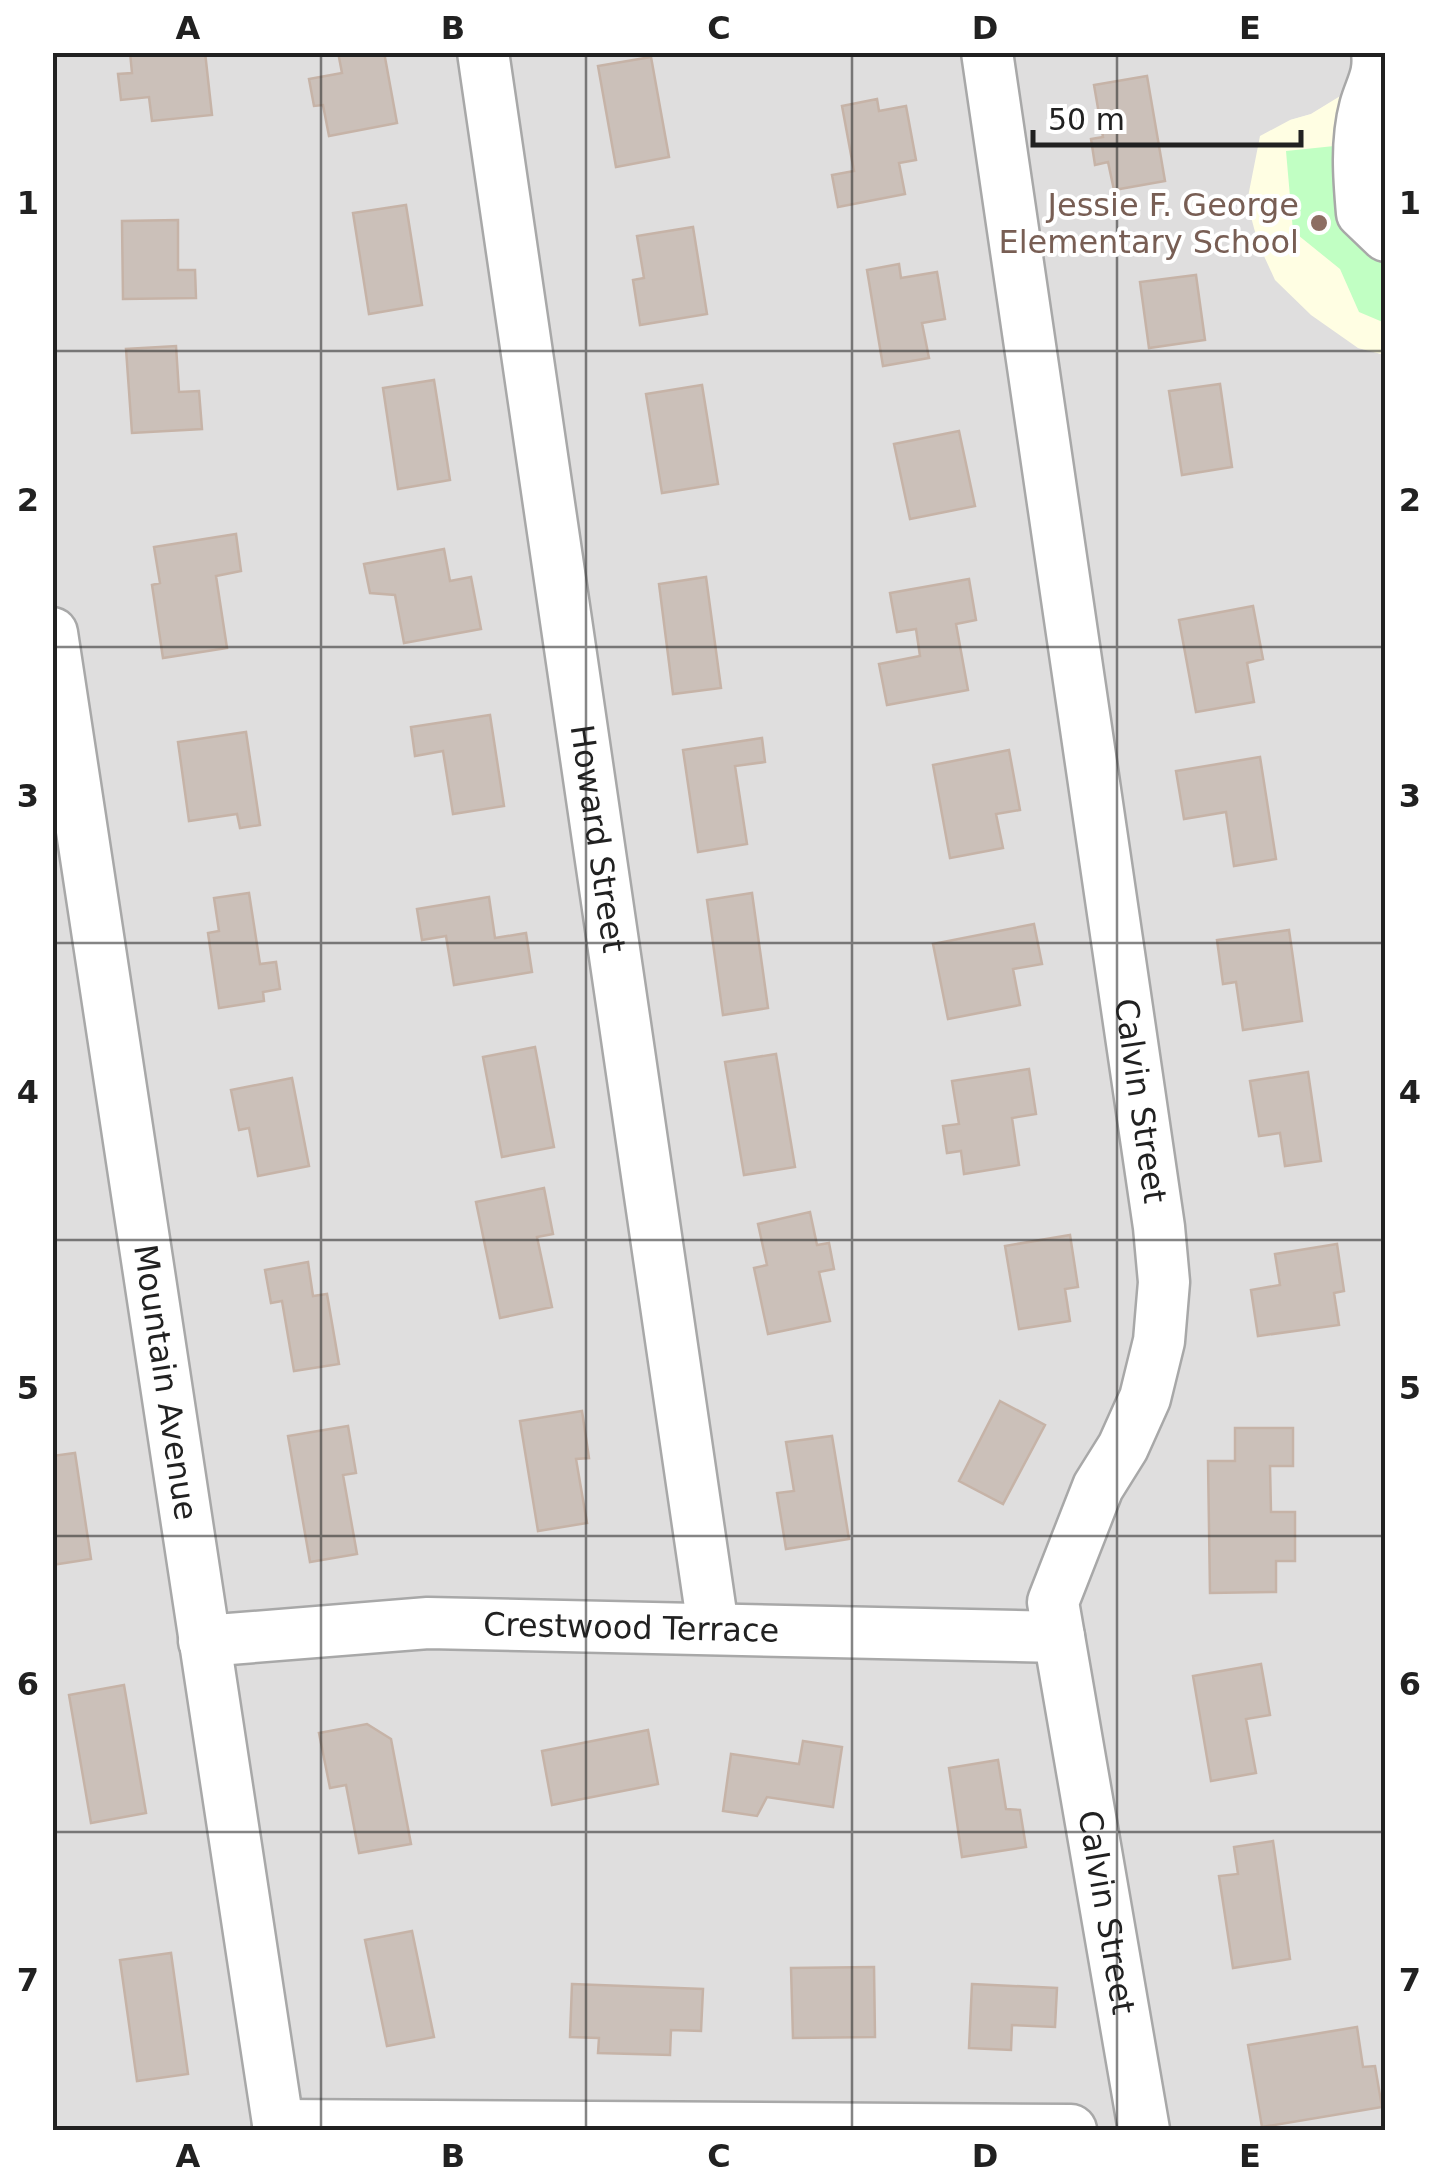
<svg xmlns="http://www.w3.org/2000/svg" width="1438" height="2183" viewBox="0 0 1438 2183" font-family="'DejaVu Sans',sans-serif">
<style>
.residential{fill:#dfdede}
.education{fill:#fffee3}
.park{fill:#c1ffc3}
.building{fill:#cbc0b9;stroke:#c6b3a7;stroke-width:2.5}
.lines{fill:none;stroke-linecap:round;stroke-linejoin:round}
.minor-casing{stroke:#a8a8a8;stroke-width:55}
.minor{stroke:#fff;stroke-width:50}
.grid{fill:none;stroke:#212121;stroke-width:2.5;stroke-opacity:0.55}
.education-dot{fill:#8d6e63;stroke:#fff;stroke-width:4}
.labels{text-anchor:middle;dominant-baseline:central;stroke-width:8;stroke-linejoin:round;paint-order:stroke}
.education-label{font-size:32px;fill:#785e54;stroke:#fff;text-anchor:end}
.street-label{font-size:32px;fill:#212121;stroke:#fff}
.neatline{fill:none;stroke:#212121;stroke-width:4}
.grid-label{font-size:32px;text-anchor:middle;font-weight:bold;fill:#212121}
</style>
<rect width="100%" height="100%" fill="#f2eee7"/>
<!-- residential -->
<path class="residential" d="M 52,53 L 1359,53 L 1351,90 L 1311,114 L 1290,120 L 1358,348 L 1385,355 L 1385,2130 L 53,2130 Z"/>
<!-- education -->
<path class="education" d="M 1385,53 L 1385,355 L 1358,348 L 1311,315 L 1275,280 L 1258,243 L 1247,202 L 1260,136 L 1290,120 L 1311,114 L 1350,90 Z"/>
<!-- park -->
<path class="park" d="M 1344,145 L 1373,256 L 1385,262 L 1385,323 L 1359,312 L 1340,269 L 1293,231 L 1286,151 Z"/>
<!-- building -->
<path class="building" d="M 130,52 L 205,52 L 212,115 L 152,121 L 149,97 L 121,100 L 118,74 L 132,73 Z
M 338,52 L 384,52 L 397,123 L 329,136 L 323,105 L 314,106 L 309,79 L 342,73 Z
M 651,57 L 669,157 L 616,167 L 598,66 Z
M 1147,76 L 1165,181 L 1114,190 L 1108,162 L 1095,165 L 1091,139 L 1103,137 L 1094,85 Z
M 877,99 L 879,111 L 906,106 L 916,160 L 899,163 L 905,194 L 838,207 L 832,175 L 854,171 L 842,106 Z
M 406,205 L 422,305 L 369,314 L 353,213 Z
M 178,220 L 178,270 L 195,270 L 196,298 L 123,299 L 122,221 Z
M 693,227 L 707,314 L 640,325 L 633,280 L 644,278 L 637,236 Z
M 899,264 L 901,278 L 937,272 L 945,319 L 922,323 L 929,358 L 883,366 L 867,270 Z
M 1196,275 L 1205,340 L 1149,348 L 1140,282 Z
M 176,346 L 179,392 L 199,391 L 202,429 L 132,433 L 126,349 Z
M 434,380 L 450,480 L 398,489 L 383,388 Z
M 1220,384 L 1232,467 L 1182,475 L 1169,391 Z
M 702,385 L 718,484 L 662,493 L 646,394 Z
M 959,431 L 975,506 L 910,519 L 894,444 Z
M 236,534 L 241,571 L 216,576 L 227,648 L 163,658 L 152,585 L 160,583 L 154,547 Z
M 444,549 L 450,581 L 471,577 L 481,629 L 404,643 L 395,595 L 370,593 L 364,564 Z
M 706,577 L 721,688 L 673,694 L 659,584 Z
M 969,579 L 976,620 L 956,624 L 968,690 L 887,705 L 879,664 L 920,656 L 916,629 L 897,632 L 890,593 Z
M 1253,606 L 1263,659 L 1247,663 L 1254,702 L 1196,712 L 1179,620 Z
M 490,715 L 504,806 L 453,814 L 443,751 L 415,756 L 411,727 Z
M 246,732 L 260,825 L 240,828 L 237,814 L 189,821 L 178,742 Z
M 762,738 L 765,762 L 735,766 L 747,844 L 698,852 L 683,750 Z
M 1009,750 L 1020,810 L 996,814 L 1003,848 L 950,858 L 933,765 Z
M 1260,757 L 1276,859 L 1234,866 L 1226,812 L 1184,819 L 1176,771 Z
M 249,893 L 260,964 L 276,962 L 280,989 L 263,992 L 264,1001 L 219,1008 L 208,933 L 219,931 L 214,898 Z
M 752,893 L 768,1008 L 723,1015 L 707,900 Z
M 489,897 L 495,938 L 526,933 L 532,972 L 454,985 L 446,936 L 422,940 L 417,909 Z
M 1034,924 L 1042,964 L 1013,969 L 1020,1005 L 948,1019 L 933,944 Z
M 1289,930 L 1302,1021 L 1243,1030 L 1236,982 L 1223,984 L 1217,940 Z
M 535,1047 L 554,1147 L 502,1157 L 483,1057 Z
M 776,1054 L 795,1167 L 744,1175 L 725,1062 Z
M 1029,1069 L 1036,1114 L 1012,1118 L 1019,1165 L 964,1174 L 961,1151 L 947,1153 L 943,1126 L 959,1124 L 952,1081 Z
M 1308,1072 L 1321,1161 L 1285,1166 L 1280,1133 L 1259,1136 L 1250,1081 Z
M 292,1078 L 309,1166 L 258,1176 L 249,1128 L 239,1130 L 231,1090 Z
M 544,1188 L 553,1234 L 537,1237 L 552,1307 L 500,1318 L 476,1202 Z
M 810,1212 L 817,1245 L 829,1243 L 834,1269 L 819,1272 L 830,1321 L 768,1334 L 754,1268 L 767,1265 L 758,1224 Z
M 1070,1235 L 1078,1287 L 1065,1289 L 1070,1321 L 1019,1329 L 1005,1246 Z
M 1337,1244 L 1344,1291 L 1334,1293 L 1339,1325 L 1258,1336 L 1251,1290 L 1280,1285 L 1275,1254 Z
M 308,1262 L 313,1296 L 327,1294 L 339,1364 L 294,1371 L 282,1301 L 271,1303 L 265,1270 Z
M 1000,1401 L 1045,1425 L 1003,1504 L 959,1481 Z
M 582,1411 L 589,1458 L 576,1459 L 587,1523 L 538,1531 L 520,1421 Z
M 348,1426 L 356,1473 L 343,1475 L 357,1554 L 310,1562 L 288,1436 Z
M 1235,1428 L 1293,1428 L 1293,1466 L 1270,1466 L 1271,1512 L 1295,1512 L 1295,1561 L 1276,1561 L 1276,1592 L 1210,1593 L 1208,1461 L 1235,1461 Z
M 832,1436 L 849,1539 L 786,1549 L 777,1493 L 794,1491 L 786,1442 Z
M 75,1453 L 91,1559 L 52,1565 L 52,1456 Z
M 1261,1664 L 1270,1715 L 1246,1719 L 1256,1773 L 1211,1781 L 1193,1676 Z
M 124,1685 L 146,1813 L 91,1823 L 69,1695 Z
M 367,1724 L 391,1739 L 411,1844 L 359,1853 L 346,1785 L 330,1788 L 319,1733 Z
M 648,1730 L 658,1784 L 552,1805 L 542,1751 Z
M 803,1741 L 842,1747 L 833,1807 L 767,1797 L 757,1816 L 723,1811 L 731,1754 L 799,1764 Z
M 998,1760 L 1006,1809 L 1020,1810 L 1026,1847 L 962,1857 L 949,1768 Z
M 1273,1841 L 1290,1959 L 1233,1968 L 1219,1876 L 1238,1874 L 1234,1847 Z
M 412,1931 L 434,2037 L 387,2046 L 365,1940 Z
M 171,1953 L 188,2074 L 137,2081 L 120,1960 Z
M 874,1967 L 875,2037 L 793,2038 L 791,1968 Z
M 572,1984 L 703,1989 L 701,2031 L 671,2030 L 670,2055 L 598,2053 L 599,2038 L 570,2037 Z
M 972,1984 L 1057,1988 L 1055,2027 L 1012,2025 L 1011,2050 L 969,2048 Z
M 1357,2027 L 1363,2067 L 1375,2066 L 1382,2107 L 1262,2127 L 1248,2045 Z"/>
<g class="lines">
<!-- minor casing -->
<g class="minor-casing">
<g id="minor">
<path id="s1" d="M 483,52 L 713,1627"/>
<path id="s2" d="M 987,52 L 1159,1227 L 1164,1282 L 1159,1341 L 1145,1398 L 1123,1447 L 1098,1487 L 1053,1602 L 1144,2130"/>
<path d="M 1377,52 C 1380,75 1371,86 1365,107 C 1356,141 1359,179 1362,213 L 1386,236"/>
<path id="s3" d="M 52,633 L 279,2130"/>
<path id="s4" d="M 204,1641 L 428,1623 L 1059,1637"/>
<path d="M 278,2125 L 1071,2130"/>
</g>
</g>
<!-- minor -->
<use href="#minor" class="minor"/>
</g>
<!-- grid -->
<path class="grid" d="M 321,52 L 321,2130M 586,52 L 586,2130M 852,52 L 852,2130M 1117,52 L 1117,2130M 52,351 L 1386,351M 52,647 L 1386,647M 52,943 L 1386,943M 52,1240 L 1386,1240M 52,1536 L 1386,1536M 52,1832 L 1386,1832"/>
<!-- markers -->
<circle class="education-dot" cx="1319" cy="223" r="10"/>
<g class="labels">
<!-- education labels -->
<g class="education-label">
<text x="1299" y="205">Jessie F. George<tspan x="1299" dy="37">Elementary School</tspan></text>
</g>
<!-- street labels -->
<g class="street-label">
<text stroke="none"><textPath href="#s1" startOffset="795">Howard Street</textPath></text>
<text stroke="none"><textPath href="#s2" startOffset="1060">Calvin Street</textPath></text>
<text stroke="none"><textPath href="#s3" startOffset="758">Mountain Avenue</textPath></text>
<text stroke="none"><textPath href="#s4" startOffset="428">Crestwood Terrace</textPath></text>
<text stroke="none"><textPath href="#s2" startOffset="1900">Calvin Street</textPath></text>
</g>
</g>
<!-- border -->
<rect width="1438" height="2183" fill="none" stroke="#ffffff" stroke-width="110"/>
<!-- scale -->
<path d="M1033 130v15h268v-15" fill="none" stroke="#212121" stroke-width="5"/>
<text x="1048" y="130" font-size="30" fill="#212121" stroke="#ffffff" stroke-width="8" paint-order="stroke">50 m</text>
<rect x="55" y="55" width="1328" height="2073" class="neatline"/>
<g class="grid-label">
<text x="188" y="39">A</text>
<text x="453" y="39">B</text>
<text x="719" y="39">C</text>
<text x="985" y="39">D</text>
<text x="1250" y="39">E</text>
<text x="28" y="214">1</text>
<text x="1410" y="214">1</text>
<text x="28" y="511">2</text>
<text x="1410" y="511">2</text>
<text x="28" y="807">3</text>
<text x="1410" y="807">3</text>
<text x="28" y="1103">4</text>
<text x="1410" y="1103">4</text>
<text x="28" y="1399">5</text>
<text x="1410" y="1399">5</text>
<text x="28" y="1695">6</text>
<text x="1410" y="1695">6</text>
<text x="28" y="1991">7</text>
<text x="1410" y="1991">7</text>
<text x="188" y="2167">A</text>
<text x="453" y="2167">B</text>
<text x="719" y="2167">C</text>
<text x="985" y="2167">D</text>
<text x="1250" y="2167">E</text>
</g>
</svg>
